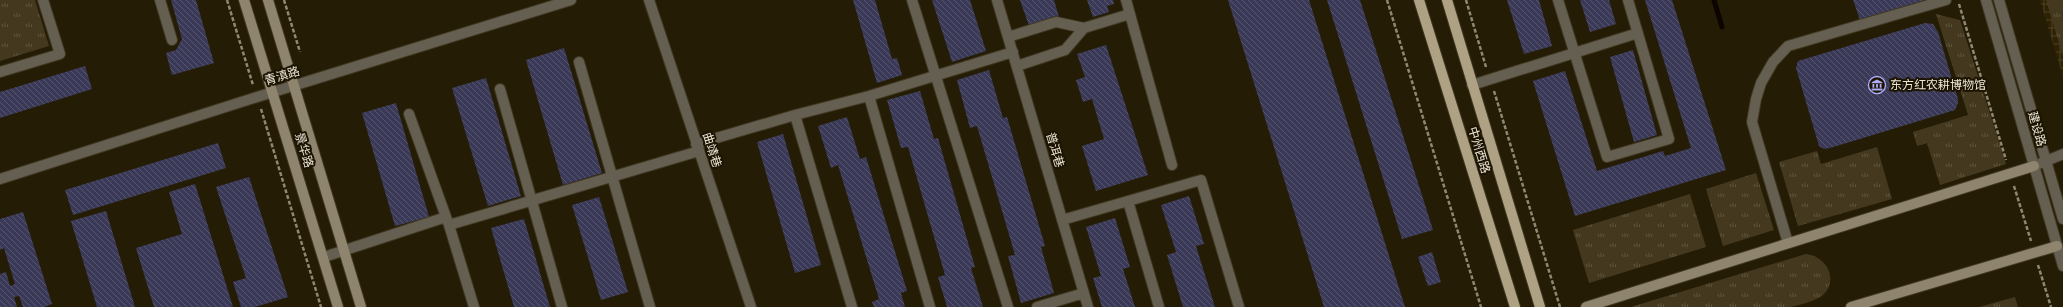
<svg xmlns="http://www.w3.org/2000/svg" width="2063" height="307" viewBox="0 0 2063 307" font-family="'Space Grotesk','Noto Sans SC',sans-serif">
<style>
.industrial{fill:url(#industrial-grid)}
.grass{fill:url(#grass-tufts)}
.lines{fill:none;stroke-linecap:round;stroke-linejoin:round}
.stream{stroke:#0d0400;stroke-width:5}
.building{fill:url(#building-back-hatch)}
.service-casing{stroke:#413822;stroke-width:12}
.minor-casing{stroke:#413822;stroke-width:12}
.tertiary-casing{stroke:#413822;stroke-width:12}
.secondary-casing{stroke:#413822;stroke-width:12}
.primary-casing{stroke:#413822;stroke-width:12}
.path{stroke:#8f8875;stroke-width:2.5;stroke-dasharray:4 2;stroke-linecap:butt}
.service{stroke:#655f51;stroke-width:10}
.minor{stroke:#655f51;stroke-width:10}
.tertiary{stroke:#655f51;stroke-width:10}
.secondary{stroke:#8f856e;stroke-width:10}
.primary{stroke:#afa284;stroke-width:10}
.labels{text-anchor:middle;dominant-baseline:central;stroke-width:4;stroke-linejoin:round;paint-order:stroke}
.street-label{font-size:12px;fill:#ebe5d7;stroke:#1c1300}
.poi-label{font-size:12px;fill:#ebe5d7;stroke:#1c1300;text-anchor:start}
</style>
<defs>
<pattern id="industrial-grid" width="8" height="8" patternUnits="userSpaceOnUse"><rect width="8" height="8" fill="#2e2203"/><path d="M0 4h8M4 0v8" fill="none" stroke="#4c4227"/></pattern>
<pattern id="grass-tufts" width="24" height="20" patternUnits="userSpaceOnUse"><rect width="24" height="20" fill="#44391f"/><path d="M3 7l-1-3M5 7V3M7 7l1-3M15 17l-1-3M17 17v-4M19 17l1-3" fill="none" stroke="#5f563f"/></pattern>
<pattern id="building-back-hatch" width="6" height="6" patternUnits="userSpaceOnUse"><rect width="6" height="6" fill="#3a3a58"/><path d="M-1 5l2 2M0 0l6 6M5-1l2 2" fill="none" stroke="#57566f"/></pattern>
</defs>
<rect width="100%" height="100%" fill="#251c05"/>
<!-- industrial -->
<path class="industrial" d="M 2040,0 L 2063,0 L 2063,77 Z"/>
<!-- grass -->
<path class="grass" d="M 0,0 L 35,0 L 49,46 L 0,61 Z
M 2046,0 L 2063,0 L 2063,56 Z
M 1936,14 L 1960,20 L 2006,164 L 1940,185 L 1927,143 L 1917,146 L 1913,132 L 1968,115 Z
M 1877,147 L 1892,199 L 1798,226 L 1779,162 L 1817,151 L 1821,164 Z
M 1756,173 L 1774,230 L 1723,246 L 1706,189 Z
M 1690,194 L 1706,247 L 1589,283 L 1573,230 Z
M 1806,254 C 1826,256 1840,280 1822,296 C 1815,301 1799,305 1790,307 C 1775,307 1757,307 1741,307 C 1704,307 1668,307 1631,307 Z
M 2015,297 L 2018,307 L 1979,307 Z"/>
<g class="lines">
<!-- stream -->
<path class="stream" d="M 1714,0 L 1722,27"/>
</g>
<!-- building -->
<path class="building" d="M 171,0 L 196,0 L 214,63 L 172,75 L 166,53 L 176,50 L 182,39 Z
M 853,0 L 875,0 L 892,59 L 897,58 L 902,75 L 877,83 Z
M 932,0 L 970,0 L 986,51 L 952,62 Z
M 1020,0 L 1054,0 L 1059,17 L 1029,26 Z
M 1087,0 L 1113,0 L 1114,4 L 1107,6 L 1109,12 L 1093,17 Z
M 1228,0 L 1309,0 L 1405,307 L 1324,307 Z
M 1327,0 L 1360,0 L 1433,230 L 1402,239 Z
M 1507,0 L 1539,0 L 1552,46 L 1524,54 Z
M 1580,0 L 1609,0 L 1616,24 L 1590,32 Z
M 1645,0 L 1672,0 L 1726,170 L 1575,216 L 1533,81 L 1565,71 L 1597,171 L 1663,151 L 1665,156 L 1691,148 Z
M 1853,0 L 1927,0 L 1860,20 Z
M 1925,23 L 1933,24 L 1938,32 L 1958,99 L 1958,103 L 1955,110 L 1830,148 L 1824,149 L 1819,146 L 1796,68 L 1798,61 Z
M 1106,45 L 1148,175 L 1096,191 L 1082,146 L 1104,139 L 1092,99 L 1083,102 L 1076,80 L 1085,77 L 1077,54 Z
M 564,48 L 602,173 L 563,185 L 526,60 Z
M 1633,50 L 1657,135 L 1634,142 L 1610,57 Z
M 85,66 L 92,89 L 0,118 L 0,92 Z
M 989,70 L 1003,118 L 1007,117 L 1045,246 L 1041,247 L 1054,293 L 1021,303 L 1008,256 L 1015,255 L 977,126 L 970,128 L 957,80 Z
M 486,78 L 521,196 L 488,206 L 452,88 Z
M 920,91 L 934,139 L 938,138 L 975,267 L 971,268 L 983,307 L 947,307 L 938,277 L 945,275 L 908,147 L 901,148 L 887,100 Z
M 396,103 L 429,217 L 395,226 L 362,113 Z
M 847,117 L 860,159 L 866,157 L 907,291 L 901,293 L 905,307 L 874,307 L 872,302 L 879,299 L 838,165 L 831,168 L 818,126 Z
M 783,134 L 821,265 L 795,273 L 757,142 Z
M 218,143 L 226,168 L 73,215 L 65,190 Z
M 249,177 L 288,297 L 255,307 L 241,307 L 233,282 L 246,278 L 216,187 Z
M 195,184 L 233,307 L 154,307 L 136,248 L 182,234 L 169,192 Z
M 1189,196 L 1204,244 L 1196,246 L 1215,307 L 1183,307 L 1167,255 L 1176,252 L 1161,205 Z
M 599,197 L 628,292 L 601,300 L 572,205 Z
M 106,211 L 135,307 L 97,307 L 71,221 Z
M 23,212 L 52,304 L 44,307 L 23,307 L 19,296 L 14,297 L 17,307 L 0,307 L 0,274 L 6,272 L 10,286 L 15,284 L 4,248 L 0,250 L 0,219 Z
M 1115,218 L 1130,267 L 1123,269 L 1135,307 L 1102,307 L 1093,278 L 1101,276 L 1086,227 Z
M 524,219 L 550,307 L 514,307 L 491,228 Z
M 1432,252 L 1441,282 L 1428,286 L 1418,257 Z"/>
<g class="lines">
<!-- service casing -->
<g class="service-casing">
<path id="service" d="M 160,0 L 172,40
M 649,0 L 751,307
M 912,0 L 1008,307
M 997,0 L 1088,307
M 1126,0 L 1172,165
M 1558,0 L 1607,157 L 1669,139 L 1628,0
M 1084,28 L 1130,14
M 1008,37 L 1056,22 L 1084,28 L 1065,50 L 1017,66
M 579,62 L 650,307
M 0,72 L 60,54 L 43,0
M 1472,85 L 1638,33
M 500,89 L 562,307
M 869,96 L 930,307
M 409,114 L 446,217
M 795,115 L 852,307
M 696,144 L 795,115 L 869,96 L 1013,52
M 2034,166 L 2063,154
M 1128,201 L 1159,307
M 1062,220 L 1201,180 L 1239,307
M 449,225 L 474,307
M 1788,243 L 1752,122 L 1756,99 L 1761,83 L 1773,62 L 1788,46 L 1946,0
M 324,257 L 446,217 L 449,225 L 699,151
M 1037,307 L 1084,293"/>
</g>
<!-- minor casing -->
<g class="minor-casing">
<path id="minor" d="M 0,179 L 257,97 L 571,0"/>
</g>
<!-- tertiary casing -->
<g class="tertiary-casing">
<path id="tertiary" d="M 1986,0 L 2063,266
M 1999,0 L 2063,219"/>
</g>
<!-- secondary casing -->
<g class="secondary-casing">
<path id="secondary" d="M 244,0 L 338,307
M 268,0 L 361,307
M 1586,307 L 2034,166
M 1851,307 L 2057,246"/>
</g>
<!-- primary casing -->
<g class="primary-casing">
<path id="primary" d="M 1419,0 L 1515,307
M 1447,0 L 1540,307"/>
</g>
<!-- path -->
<path class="path" d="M 227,0 L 253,85
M 284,0 L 300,52
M 1387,0 L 1481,307
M 1466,0 L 1486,67
M 1959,4 L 2006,160
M 1494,91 L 1560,307
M 261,109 L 321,307
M 2014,186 L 2031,241
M 2038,265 L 2051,307"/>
<!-- service -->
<use href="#service" class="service"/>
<!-- minor -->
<use href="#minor" class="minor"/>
<!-- tertiary -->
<use href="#tertiary" class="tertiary"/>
<!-- secondary -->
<use href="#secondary" class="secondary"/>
<!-- primary -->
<use href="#primary" class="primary"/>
</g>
<!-- icons -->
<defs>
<g id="museum-ring" transform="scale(0.9)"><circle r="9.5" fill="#1c1300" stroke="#afaefa" stroke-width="1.5"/><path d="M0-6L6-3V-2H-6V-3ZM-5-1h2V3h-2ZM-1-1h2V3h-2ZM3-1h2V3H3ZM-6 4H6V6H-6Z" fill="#afaefa"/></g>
</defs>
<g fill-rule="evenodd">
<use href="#museum-ring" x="1877" y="85"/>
</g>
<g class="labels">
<!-- street labels -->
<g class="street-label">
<text transform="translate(282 76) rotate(-17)">青滇路</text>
<text transform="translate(2037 129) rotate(74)">建设路</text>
<text transform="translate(304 150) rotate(73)">景华路</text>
<text transform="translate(712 150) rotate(72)">曲靖巷</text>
<text transform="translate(1055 150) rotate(74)">普洱巷</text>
<text transform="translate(1479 150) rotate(73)">中州西路</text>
</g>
<!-- poi labels -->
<g class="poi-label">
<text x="1890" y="85">东方红农耕博物馆</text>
</g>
</g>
</svg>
